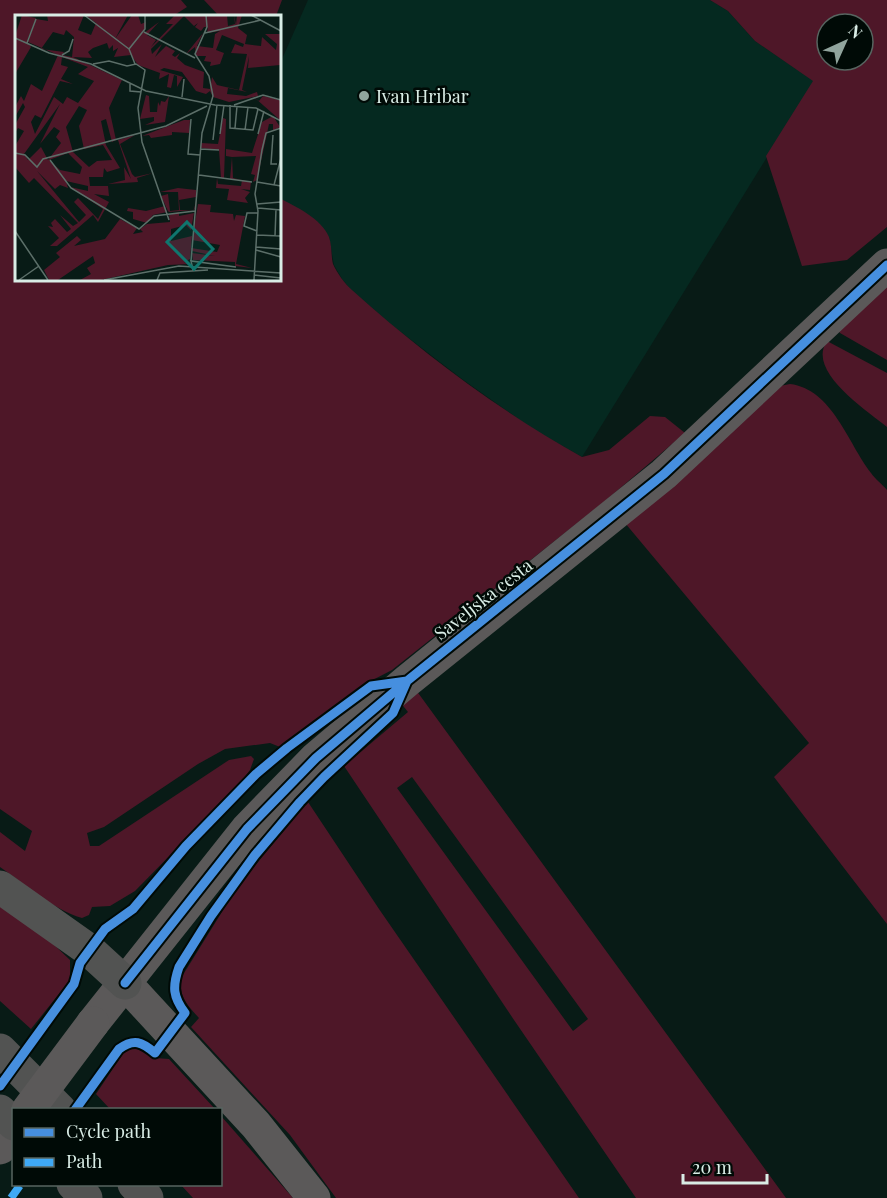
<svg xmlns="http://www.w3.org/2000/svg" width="887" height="1198" viewBox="0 0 887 1198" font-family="'Playfair Display',serif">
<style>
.built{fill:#052920}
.green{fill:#4e1728;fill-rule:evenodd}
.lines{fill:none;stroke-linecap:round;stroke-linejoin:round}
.secondary{stroke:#5b5959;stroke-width:33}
.highway{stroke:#525352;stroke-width:33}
.secondary-bridge{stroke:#5b5959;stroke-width:33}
.quiet{stroke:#3fa9f5;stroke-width:8;stroke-dasharray:15 8;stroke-linecap:butt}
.cycleway-casing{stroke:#000a06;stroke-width:13}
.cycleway{stroke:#468fdf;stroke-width:9}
.poi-dot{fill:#90a49d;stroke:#000a06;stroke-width:2}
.labels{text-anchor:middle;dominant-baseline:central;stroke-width:5;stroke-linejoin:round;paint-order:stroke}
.poi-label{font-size:18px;fill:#d9ede6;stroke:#000a06;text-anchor:start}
.street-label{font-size:18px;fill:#d9ede6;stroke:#000a06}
.inset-road{fill:none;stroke:#5c6f69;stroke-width:1.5}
.view{fill:#0f766e;fill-opacity:0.15;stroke:#0f766e;stroke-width:3}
.inset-edge{fill:none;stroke:#d9ede6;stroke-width:3}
</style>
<rect width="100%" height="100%" fill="#081b16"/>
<!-- built -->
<path class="built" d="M 308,0 L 710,0 L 728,11 L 755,41 L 814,81 L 582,457 L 534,430 L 462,379 L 393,326 L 350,289 L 342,279 L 334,265 L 329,237 L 279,198 L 279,66 Z"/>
<!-- green -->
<path class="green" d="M 0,0 L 181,0 L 187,7 L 173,16 L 16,16 L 16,279 L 279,279 L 279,198 C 295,206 322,219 329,237 C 332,245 331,256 333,264 C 337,273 345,284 352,290 C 422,353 500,411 582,457 L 609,450 L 650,416 L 665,417 L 685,433 L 605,501 L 392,670 L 365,684 L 280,747 L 270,743 L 225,749 L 198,764 L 104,827 L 87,833 L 90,846 L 99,846 L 229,760 L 251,756 L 254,759 L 250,770 L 238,786 L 135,891 L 110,906 L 92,907 L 89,915 L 82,918 C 52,909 26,885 0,867 L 0,832 L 25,851 L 32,831 L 0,809 Z
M 204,0 L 282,0 L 276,16 L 219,16 Z
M 710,0 L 887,0 L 887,227 L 847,260 L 802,266 L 766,156 L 813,81 L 755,41 L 728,11 ZM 827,24 L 863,24 L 863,60 L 827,60 Z
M 887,282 L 887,360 L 840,333 L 837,328 Z
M 827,341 L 887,373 L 887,427 C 866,410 806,371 827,341 Z
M 790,384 C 832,389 848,443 871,473 C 875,479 882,484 887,490 L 887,924 L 774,777 L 809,743 L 625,523 L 780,386 Z
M 416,690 L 786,1198 L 636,1198 L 514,1020 L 344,766 L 408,712 L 400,702 ZM 412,777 L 588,1019 L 573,1031 L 397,788 Z
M 308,802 L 379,909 L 579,1198 L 336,1198 L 290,1135 L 191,1027 L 199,1018 C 187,1005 179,997 181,978 L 238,886 Z
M 0,904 L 48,939 L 70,960 L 70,980 L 31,1029 L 0,1001 Z
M 133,1046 L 139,1046 L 155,1058 L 169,1059 L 215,1109 L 110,1109 L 96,1094 L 126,1049 Z
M 221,1116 L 293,1198 L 193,1198 L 181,1185 L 220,1184 Z"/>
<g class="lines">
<!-- secondary -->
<path class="secondary" d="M 125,983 L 256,1125 L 314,1198
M 93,1023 L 247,829 L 316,758 L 407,681 L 664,474 L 887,265
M 0,1148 L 14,1130"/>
<!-- highway -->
<path class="highway" d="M 0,887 L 89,950 L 125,983
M 0,1050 L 60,1110
M 0,1111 L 14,1124
M 73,1184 L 86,1198
M 134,1184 L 147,1198"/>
<!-- secondary-bridge -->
<path class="secondary-bridge" d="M 28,1110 L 93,1023"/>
<!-- quiet -->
<path class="quiet" d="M 11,1198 L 21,1184"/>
<!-- cycleway casing -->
<g class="cycleway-casing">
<path id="cycleway" d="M 125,983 L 247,829 L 316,758 L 407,681 L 664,474 L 887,265
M 0,1086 L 74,984 L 80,963 L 105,929 L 133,909 L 186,846 L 256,774 L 287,748 L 371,686 L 407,681
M 75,1110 L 119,1049 C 134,1038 142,1042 155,1053 L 185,1013 C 173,997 172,987 179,967 L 211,916 L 255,855 L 300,802 L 324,777 L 393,713 L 407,681"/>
</g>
<!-- cycleway -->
<use href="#cycleway" class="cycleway"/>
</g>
<!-- markers -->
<circle class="poi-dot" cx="364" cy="96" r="6"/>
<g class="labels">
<!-- poi labels -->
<g class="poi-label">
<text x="376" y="96">Ivan Hribar</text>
</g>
<!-- street labels -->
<g class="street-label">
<text transform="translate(483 599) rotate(-38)">Saveljska cesta</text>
</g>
</g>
<!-- overview -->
<g transform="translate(15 15)">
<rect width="266" height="266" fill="#081b16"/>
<path d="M 7,0 L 21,3 L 12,26 L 16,32 L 0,59 L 0,21 ZM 32,0 L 69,0 L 63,15 L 76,20 L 81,8 L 70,0 L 113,0 L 100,24 L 117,0 L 123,0 L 126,9 L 131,7 L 129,18 L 144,7 L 132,20 L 141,25 L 136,32 L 158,9 L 151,9 L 160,0 L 212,0 L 213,11 L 220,9 L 219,0 L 221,10 L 222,0 L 227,0 L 223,13 L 232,20 L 230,29 L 246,31 L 247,22 L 261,35 L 262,29 L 250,19 L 265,19 L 265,50 L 233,53 L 234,41 L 227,75 L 232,77 L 213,73 L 212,79 L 231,81 L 242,77 L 243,81 L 214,87 L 198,82 L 195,76 L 191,79 L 181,76 L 167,57 L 149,53 L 145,55 L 168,62 L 162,72 L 162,61 L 159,60 L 156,73 L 152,72 L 154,59 L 144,64 L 145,58 L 123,50 L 116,40 L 99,42 L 103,33 L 98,36 L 98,30 L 94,34 L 92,28 L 78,33 L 73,37 L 77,43 L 58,42 L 107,65 L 94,93 L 101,125 L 97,127 L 91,104 L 86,106 L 91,130 L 105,153 L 92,157 L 89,153 L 88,162 L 74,162 L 75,171 L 93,171 L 94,181 L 79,179 L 94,187 L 83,207 L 78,200 L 42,231 L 35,231 L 44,223 L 33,211 L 38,212 L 36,208 L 40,204 L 52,217 L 56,214 L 45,200 L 58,211 L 63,208 L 19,163 L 14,168 L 0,152 L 0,131 L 9,116 L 3,113 L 0,118 L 0,110 L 10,92 L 8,88 L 0,102 L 0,92 L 6,81 L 9,86 L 16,69 L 27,76 L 43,40 L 13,27 L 21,4 L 33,6 ZM 169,1 L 179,11 L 183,8 L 180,12 L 186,16 L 189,12 L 193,12 L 192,18 L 205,16 L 200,19 L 198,33 L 182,31 L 188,18 L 171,39 L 180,32 L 181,41 L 191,41 L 189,46 L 196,47 L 195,51 L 205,49 L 209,38 L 201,35 L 207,20 L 229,29 L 228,32 L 220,29 L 216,38 L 232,39 L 224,75 L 202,70 L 197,62 L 195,74 L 188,73 L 189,57 L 170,50 L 162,43 L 165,38 L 160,42 L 157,40 L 160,36 L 151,31 L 140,42 L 147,29 L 137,39 L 136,34 ZM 51,15 L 59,22 L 57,42 L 47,40 L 49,37 L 26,34 L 38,17 L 49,20 ZM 47,42 L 73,52 L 63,59 L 79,66 L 63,88 L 52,82 L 48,89 L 39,82 L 20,119 L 16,107 L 20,100 L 26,103 L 45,66 L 58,69 L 46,64 L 53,52 L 46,50 ZM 45,89 L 25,129 L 39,112 L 45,116 L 41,122 L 46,128 L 33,145 L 26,132 L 13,145 L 9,139 ZM 64,91 L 72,95 L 64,111 L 69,134 L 88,130 L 97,145 L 82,146 L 74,152 L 58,137 L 51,112 ZM 53,138 L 67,152 L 65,159 L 45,155 L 34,145 ZM 22,156 L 40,174 L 45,170 L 53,173 L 51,166 L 73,171 L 73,176 L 55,172 L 88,194 L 83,204 L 63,183 L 59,187 L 71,200 L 64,207 ZM 131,80 L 134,81 L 135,97 L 142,97 L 143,87 L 145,91 L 146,86 L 150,87 L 154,81 L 150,107 L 130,110 L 139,106 L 139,102 L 125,104 ZM 248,81 L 265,85 L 265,105 L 240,83 L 244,86 ZM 258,101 L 265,112 L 258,116 L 258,109 L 254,109 L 242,165 L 238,167 L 240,160 L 236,159 L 241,141 L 217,142 L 218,163 L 236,167 L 235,175 L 226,174 L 235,177 L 230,183 L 233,188 L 212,185 L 214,174 L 201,173 L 202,163 L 203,169 L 226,171 L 227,165 L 215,164 L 217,142 L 211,141 L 211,134 L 237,138 L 247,107 ZM 208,103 L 211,104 L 209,163 L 206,163 L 204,135 L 186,133 L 186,128 L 203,129 ZM 169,105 L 175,105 L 174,118 L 157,117 L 157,120 L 136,123 L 134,120 L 127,121 ZM 120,120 L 105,129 L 117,159 L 120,162 L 138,158 L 122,163 L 123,167 L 93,169 L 110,165 L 109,152 L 116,164 L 103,125 ZM 163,173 L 181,175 L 181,182 L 164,185 L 165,195 L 179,195 L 181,185 L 180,194 L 178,195 L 154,197 L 153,196 L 146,181 L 153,179 L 155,196 L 164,195 L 163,177 L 145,177 ZM 183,189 L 196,190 L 195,197 L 218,199 L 219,206 L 221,200 L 230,201 L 221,249 L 237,253 L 220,251 L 220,247 L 178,245 L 177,238 L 200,241 L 177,236 L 176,233 L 202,237 L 205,230 L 177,225 ZM 150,191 L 152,197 L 138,200 L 132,208 L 118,204 L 118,197 L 112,196 L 113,193 L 131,196 ZM 164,197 L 164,201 L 179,198 L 176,215 L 171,210 L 156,214 L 156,226 L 177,221 L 175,244 L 169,247 L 175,249 L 153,250 L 86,265 L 65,265 L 76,259 L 72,253 L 80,248 L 78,241 L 43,265 L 34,265 L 29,255 L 45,242 L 41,238 L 62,221 L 66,225 L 59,231 L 90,224 L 105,204 L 122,213 L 118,219 L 128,217 L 125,214 L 132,209 L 155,207 L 154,200 Z" fill="#4e1728" fill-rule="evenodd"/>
<path class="inset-road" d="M 69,0 L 114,34M 236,0 L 266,16M 129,17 L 180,43M 190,18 L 246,5M 0,23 L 34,38 L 76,49 L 131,76 L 200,90 L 241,93 L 266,106M 12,28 L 21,4M 47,40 L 54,36 L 58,24M 78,49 L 94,46 L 112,51 L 121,49 L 130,55 L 123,93 L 127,127 L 154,205M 120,49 L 114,34 L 130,14 L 130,0M 115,69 L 115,76 L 126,77M 167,82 L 169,64M 215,90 L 215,113 L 238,115 L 243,94M 219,90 L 248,80 L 266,85M 176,104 L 173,139 L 185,140M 220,113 L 222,91M 230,115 L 233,92M 205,119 L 209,90M 243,119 L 249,96M 258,120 L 256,149 L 262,149M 198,125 L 202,90M 185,134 L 204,135M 0,138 L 10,140 L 22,152 L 28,144 L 151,111 L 192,91M 35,145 L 56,173 L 124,214 L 139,201 L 180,196M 184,160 L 237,167M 242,167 L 266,171M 259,170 L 266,143M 242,189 L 266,187M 243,193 L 266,195M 0,216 L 33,265M 242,216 L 229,211 L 232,198 L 243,198M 242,220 L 266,221M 260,221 L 261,194M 241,232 L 266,234M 241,235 L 266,242M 176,246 L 187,118 L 198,81 L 194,61 L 180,39 L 192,12 L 191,0M 178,255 L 176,246 L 221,252M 239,260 L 266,263M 4,265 L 24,251M 89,265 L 164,251 L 266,258M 142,265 L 145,258 L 193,255M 239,265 L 243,196 L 240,179 L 247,135 L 251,118 L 266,113"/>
<path class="view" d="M 172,207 L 198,234 L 179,254 L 152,227 Z"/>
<rect width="266" height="266" class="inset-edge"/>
</g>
<!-- legend -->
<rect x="12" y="1108" width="210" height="78" fill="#000a06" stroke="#576560" stroke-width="1.5"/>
<rect x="24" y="1128" width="30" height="9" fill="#468fdf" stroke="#576560" stroke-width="1.5"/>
<text x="66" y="1138" font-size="18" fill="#d9ede6">Cycle path</text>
<rect x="24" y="1158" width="30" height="9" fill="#3fa9f5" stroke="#576560" stroke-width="1.5"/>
<text x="66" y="1168" font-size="18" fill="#d9ede6">Path</text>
<!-- north arrow -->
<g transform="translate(845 42) rotate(45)"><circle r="28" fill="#000a06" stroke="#576560" stroke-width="1.5"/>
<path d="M0-4.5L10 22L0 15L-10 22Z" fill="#90a49d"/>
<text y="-9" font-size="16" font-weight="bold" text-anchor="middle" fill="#d9ede6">N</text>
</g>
<!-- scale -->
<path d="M683 1174v9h84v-9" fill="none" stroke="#d9ede6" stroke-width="3"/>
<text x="692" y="1174" font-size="18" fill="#d9ede6" stroke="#000a06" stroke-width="4.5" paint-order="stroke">20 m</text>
</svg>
